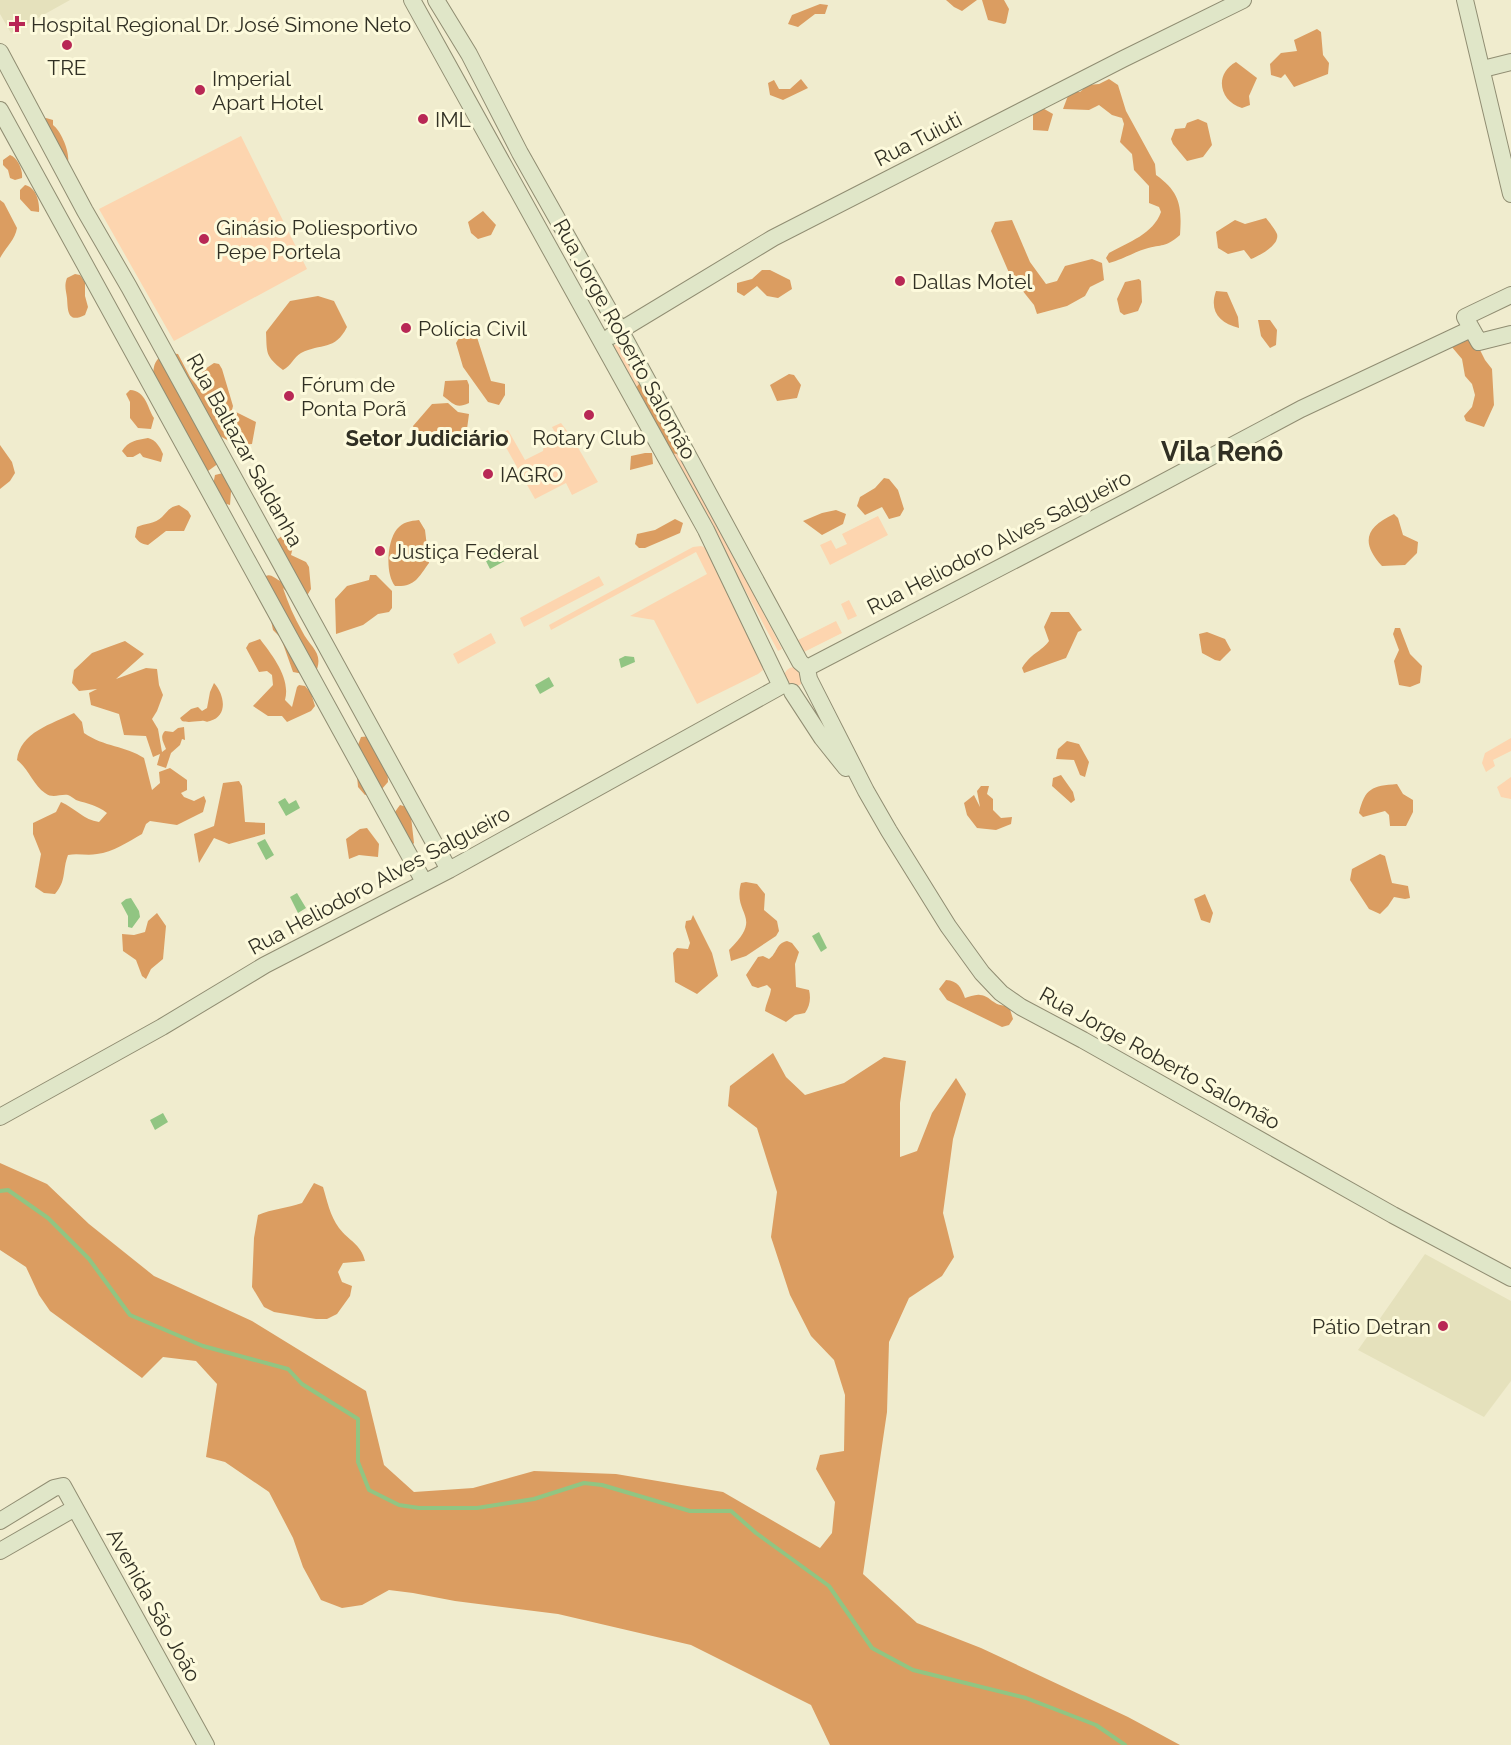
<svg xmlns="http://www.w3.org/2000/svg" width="1511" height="1745" viewBox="0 0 1511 1745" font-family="Raleway,sans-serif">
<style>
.built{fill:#e5e1bc}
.green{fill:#fdd5af}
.forest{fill:#db9d61}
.water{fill:#91c582}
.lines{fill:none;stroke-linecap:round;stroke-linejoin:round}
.stream{stroke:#91c582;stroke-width:4}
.secondary-casing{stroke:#908d72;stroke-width:18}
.secondary{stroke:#e0e6c8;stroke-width:16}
.poi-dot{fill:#b82855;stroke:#fdfadc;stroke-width:2}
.labels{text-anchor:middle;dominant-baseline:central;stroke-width:6;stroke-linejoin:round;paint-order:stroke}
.poi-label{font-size:21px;fill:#313024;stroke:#fdfadc;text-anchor:start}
.street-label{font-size:21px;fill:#313024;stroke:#fdfadc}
.neighbourhood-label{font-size:22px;font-weight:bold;fill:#313024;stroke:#fdfadc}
.district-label{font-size:27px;font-weight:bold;fill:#313024;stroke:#fdfadc}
</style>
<rect width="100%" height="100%" fill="#f0ecce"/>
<!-- built -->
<path class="built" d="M 0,0 L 70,0 L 11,33 L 0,14 Z
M 1425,1254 L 1511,1301 L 1511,1381 L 1484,1417 L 1358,1350 Z"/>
<!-- green -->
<path class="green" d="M 241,136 L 307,269 L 174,341 L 99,209 Z
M 618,343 L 717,523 L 782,649 L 778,651 L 613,346 Z
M 561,423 L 573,439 L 598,482 L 572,495 L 566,483 L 535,499 L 499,435 L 508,430 L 525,460 L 543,451 L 544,446 L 558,438 L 552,427 Z
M 878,516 L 888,535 L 830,565 L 820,545 L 831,540 L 836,549 L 847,544 L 842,534 Z
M 701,546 L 706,548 L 762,658 L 761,663 L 763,670 L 758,674 L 697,704 L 654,620 L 630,616 L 707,574 L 696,552 L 551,630 L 549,625 L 693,547 Z
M 599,576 L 604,585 L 524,627 L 520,618 Z
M 849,600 L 857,616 L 848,620 L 841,604 Z
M 836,621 L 842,633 L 804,652 L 798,640 Z
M 491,633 L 496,643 L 458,664 L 453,654 Z
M784 677a10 10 0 1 1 20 0a10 10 0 1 1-20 0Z
M 1511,738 L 1511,751 L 1493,760 L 1495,766 L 1486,772 L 1482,763 L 1485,753 Z
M 1511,777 L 1511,799 L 1501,797 L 1497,787 Z"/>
<!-- forest -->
<path class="forest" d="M 946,0 L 977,0 L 962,11 L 954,7 Z
M 982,0 L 1004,0 L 1009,9 L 1006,23 L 1004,24 L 988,20 Z
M 820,4 L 828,5 L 825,14 L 815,14 L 798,27 L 788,24 L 792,15 Z
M 1317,29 L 1321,32 L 1323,55 L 1329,63 L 1328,74 L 1294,87 L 1285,74 L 1281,78 L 1271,75 L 1270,64 L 1281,53 L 1297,51 L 1294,40 Z
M 1236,62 L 1257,78 L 1249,96 L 1250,105 L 1242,108 C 1219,101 1214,74 1236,62 Z
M 801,79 L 808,88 L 783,100 L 770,95 L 768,83 L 774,80 L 779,89 L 790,89 Z
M 1109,79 L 1118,85 L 1126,111 L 1155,164 L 1156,175 C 1180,192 1182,206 1180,235 C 1163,249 1164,243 1145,249 C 1132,253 1124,259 1109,263 L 1106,258 L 1109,253 C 1129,242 1153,234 1161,212 L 1159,207 L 1149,203 L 1149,186 L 1134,170 L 1132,154 L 1120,142 L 1124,124 L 1122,118 L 1112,115 L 1099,105 L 1089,110 L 1063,109 L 1069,93 L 1074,91 L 1080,92 L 1088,85 L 1099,84 Z
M 1039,106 L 1053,114 L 1048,131 L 1033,130 L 1033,107 Z
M 46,118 L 53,120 L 53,125 C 61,131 70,152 68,162 L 43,119 Z
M 1198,119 L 1207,123 L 1212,145 L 1203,157 L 1187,161 L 1173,144 L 1171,139 L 1175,129 L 1185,128 L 1187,123 Z
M 10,155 C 18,158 23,170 22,178 L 15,180 L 10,178 L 8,170 L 3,165 L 3,160 Z
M 25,185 C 36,187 40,202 39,212 L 31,211 L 20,199 L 20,190 Z
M 0,200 L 4,203 L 17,228 C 15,240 6,247 0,258 Z
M 483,211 L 496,225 L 491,235 L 478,239 L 471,233 L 468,222 Z
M 1266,218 C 1269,222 1275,229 1277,234 C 1280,245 1259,256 1251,259 L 1244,250 L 1228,254 L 1218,248 L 1216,232 L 1235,220 L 1245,224 Z
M 1012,220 L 1030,262 L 1046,284 L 1057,281 L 1065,266 L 1092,259 L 1102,263 L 1104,280 L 1090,287 L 1085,296 L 1067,306 L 1037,314 L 1034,305 L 1010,275 L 991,231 L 995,222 Z
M 762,270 L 770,270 L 790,280 L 792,289 L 778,298 L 767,296 L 757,286 L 744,296 L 737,292 L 737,283 L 752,279 Z
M 75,274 L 80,275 L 85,282 L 85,296 L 88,307 L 85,315 C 67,324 68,310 67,298 C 66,290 64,286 67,278 Z
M 1139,279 L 1141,281 L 1142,302 L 1138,311 L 1124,315 L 1120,312 L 1117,299 L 1125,282 Z
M 1216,291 L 1227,292 L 1238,317 L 1239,328 C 1219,323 1209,311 1216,291 Z
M 318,296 L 334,301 L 347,327 C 335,351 321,343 301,353 C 294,357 291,366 283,370 C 265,356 267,353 266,332 L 290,301 Z
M 1258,320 L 1270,320 L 1277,330 L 1276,345 L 1270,348 L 1261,336 Z
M 466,327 L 475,331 L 491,381 L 505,384 L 505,395 L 499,405 L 488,402 L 463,367 L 456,343 Z
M 1473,336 L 1485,360 L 1492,369 L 1494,405 L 1484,427 L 1466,421 L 1464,416 L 1472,407 L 1475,395 L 1472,384 L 1465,376 L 1462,359 L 1451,346 Z
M 167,353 L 178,354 L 190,377 L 203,393 L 201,382 L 202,371 L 214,363 L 219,364 L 222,369 L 233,406 L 232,410 L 256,422 L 252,444 L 236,445 L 220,436 L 216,448 L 219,463 L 208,471 L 202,469 L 153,376 C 154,363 155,359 167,353 Z
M 789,374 L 794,375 L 801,385 L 797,398 L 777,401 L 770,385 Z
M 467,380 L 469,385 L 469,403 C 456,409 454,404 443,396 L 445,381 Z
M 639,384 L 655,387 L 682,447 L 677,454 L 669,453 L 635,389 Z
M 130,390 C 146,391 147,407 154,418 L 151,429 L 138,428 L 130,418 L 130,402 L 126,394 Z
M 448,403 L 458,412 L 469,414 L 467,429 L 436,440 L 415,431 L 413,426 L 432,404 Z
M 148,438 C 156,440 160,447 163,454 L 161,462 L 143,457 L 140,453 L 133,457 L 127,457 L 122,451 C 128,441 137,440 148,438 Z
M 0,445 L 12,462 L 15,473 L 10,481 L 0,489 Z
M 645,453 L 652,453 L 653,464 L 630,470 L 631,456 Z
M 223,473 L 232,478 L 230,505 L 220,502 L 213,485 L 215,475 Z
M 884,478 L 889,479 L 898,490 L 904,509 L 900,516 L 889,519 L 882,507 L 865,515 L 857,506 L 860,497 L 875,488 Z
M 179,505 L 188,511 L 191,516 L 184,531 L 166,531 L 148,545 C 141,544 139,542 135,537 L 137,527 C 145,523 155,524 162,517 C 168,511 169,507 179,505 Z
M 836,510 L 846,514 L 843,524 L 822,535 L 803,521 L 822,513 Z
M 1394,514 L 1398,518 L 1403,535 L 1418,542 L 1417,553 L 1405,565 L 1382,566 C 1360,542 1366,527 1394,514 Z
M 675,519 L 683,523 L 680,533 L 645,548 L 639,548 L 635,544 L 637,534 L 655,530 Z
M 419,520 L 425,530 L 429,563 C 418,578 415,587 395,586 C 385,574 387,541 397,529 C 403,522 410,521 419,520 Z
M 293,531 L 296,535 L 291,555 L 306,562 L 309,567 L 311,589 L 305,599 L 286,591 L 283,588 C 288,603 294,617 302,631 C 311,649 326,653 314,676 L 293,672 L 281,638 L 273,630 L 262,578 C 270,572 273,577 280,581 L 273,565 L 274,542 L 287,532 Z
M 370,575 L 376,575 L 392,591 L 392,608 L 389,612 L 378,614 L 363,625 L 336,634 L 335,599 L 347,586 L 369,580 Z
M 1051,612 L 1069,612 L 1082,630 L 1078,632 L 1066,658 L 1024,673 L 1022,668 C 1031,653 1041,652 1049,641 L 1044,627 Z
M 1395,628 L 1400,628 L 1410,654 L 1422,666 L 1420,683 L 1410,687 L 1399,685 L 1394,661 L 1399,650 L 1393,634 Z
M 1207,632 L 1225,639 L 1231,650 L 1220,661 L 1215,660 L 1202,653 L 1199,634 Z
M 260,639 C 272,655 291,678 285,700 L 292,707 L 297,687 L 299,685 L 305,686 L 311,693 L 315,706 L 311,711 L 287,722 L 282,716 L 268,716 L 253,706 L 273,685 L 272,675 L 267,671 L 259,672 L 246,648 L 249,643 Z
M 125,641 L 144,654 L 116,679 L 146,668 L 157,669 L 159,685 L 163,695 L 157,711 L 152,719 L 158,729 L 162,752 L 166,749 C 164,743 159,737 165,731 L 173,732 L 178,728 L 184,727 L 185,740 L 182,739 L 180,745 L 171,753 L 166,768 L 157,765 L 160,754 L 153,757 L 146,736 L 124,735 L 119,714 L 91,705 L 89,693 L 97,689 L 79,691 L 72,683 L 74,670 L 92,653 Z
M 214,683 C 225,695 228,716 210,721 C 204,723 207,720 201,721 C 193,721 190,723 182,721 L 180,718 L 191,709 L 198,707 L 202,711 L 207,708 L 210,692 Z
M 74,713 L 82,722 L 84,733 C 104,747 126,746 144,758 L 152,790 L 160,783 L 159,772 L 170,768 L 187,780 L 187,790 L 181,793 L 184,797 L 194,801 L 204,796 L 206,801 L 203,812 L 177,825 L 150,821 L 146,824 L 142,834 C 128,842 113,852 97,854 C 87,856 78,853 68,855 C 62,871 67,880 55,894 L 44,893 L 35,887 L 41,854 L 33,834 L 33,823 L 56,812 L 61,802 C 75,808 84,820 99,822 L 107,813 C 97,805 88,804 76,800 C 73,798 71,796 68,795 C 59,794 53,799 45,793 C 33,785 29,769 17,760 C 20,732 52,724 74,713 Z
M 371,736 L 387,760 L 388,782 L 381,790 L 365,795 L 358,787 L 355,753 L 361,737 Z
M 1067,741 L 1079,744 L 1089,762 L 1085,777 L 1080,775 L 1074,760 L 1056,759 L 1058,749 Z
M 1061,775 L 1073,792 L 1075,800 L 1071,803 L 1052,786 L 1053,778 Z
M 239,781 L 242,786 L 245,822 L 265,823 L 265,834 L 229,844 L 214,838 L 199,863 L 194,834 L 214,826 L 223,783 Z
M 1397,784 L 1403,794 L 1413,800 L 1413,812 L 1406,826 L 1390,826 L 1389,815 L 1385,811 L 1363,817 L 1359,813 C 1365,788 1372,786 1397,784 Z
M 981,786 L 989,786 L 987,794 L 993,799 L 993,810 L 1001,818 L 1012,817 L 1011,824 L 996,830 L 977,828 L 967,815 L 964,803 L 974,795 L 980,807 L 977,791 Z
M 400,805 L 410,808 L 414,843 L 406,852 C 382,844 386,822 400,805 Z
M 367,828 L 379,844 L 378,857 L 359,855 L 349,859 L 346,839 L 360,829 Z
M 1380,854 L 1385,856 L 1392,883 L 1408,886 L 1410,898 L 1405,899 L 1394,897 L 1388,906 L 1380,914 L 1369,909 L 1350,880 L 1352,869 Z
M 746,882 L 757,884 L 765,894 L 764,910 L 777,921 L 779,931 L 776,936 L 746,956 L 731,961 L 729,950 C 765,915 732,916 741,883 Z
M 1205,894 L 1213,913 L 1210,923 L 1201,920 L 1194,899 Z
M 157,913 L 166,926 L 163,959 L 151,969 L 146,979 L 142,976 L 136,960 L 123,951 L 122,934 L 134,935 L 145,932 L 148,921 Z
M 693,915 L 712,953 L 718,976 L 697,994 L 675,982 L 673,953 L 677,948 L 688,949 L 690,943 L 685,927 L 686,921 L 691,920 Z
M 787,941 L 792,943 L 799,952 L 795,964 L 796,987 L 809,990 C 811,998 810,1006 805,1013 L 795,1015 L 786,1022 L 765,1011 C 766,1003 770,997 771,989 L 767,985 L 758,988 L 752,986 L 746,975 L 758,957 L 763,956 L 769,959 C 777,954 776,943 787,941 Z
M 946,980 C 958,981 961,987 965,998 C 969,997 976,994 980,995 C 992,996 991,1006 1009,1006 L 1013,1019 L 1009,1025 L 1002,1027 L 947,1000 L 939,989 Z
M 773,1053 L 786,1077 L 805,1095 L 844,1083 L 884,1057 L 906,1061 L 900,1103 L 900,1157 L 917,1151 L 932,1113 L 956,1078 L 966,1094 L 953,1139 L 943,1213 L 954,1257 L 942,1276 L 909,1298 L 889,1342 L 887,1412 L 863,1574 L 917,1623 L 981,1648 L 1128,1717 L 1180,1745 L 830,1745 L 811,1705 L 691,1645 L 558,1614 L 455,1601 L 413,1593 L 389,1590 L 362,1605 L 342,1608 L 321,1600 L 303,1567 L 293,1538 L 269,1492 L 225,1462 L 206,1457 L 217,1384 L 196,1361 L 163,1357 L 142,1378 L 50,1311 L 39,1295 L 26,1267 L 0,1250 L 0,1163 L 47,1184 L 89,1224 L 154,1276 L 252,1321 L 366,1391 L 384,1465 L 414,1492 L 473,1488 L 534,1471 L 616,1474 L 723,1492 L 820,1548 L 832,1533 L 835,1502 L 816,1469 L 820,1455 L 844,1451 L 845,1395 L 834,1360 L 811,1336 L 790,1295 L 771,1237 L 777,1192 L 757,1128 L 728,1106 L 730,1086 Z
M 314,1183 L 323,1187 C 327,1200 330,1216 339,1228 C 349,1241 361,1244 365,1261 L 343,1263 L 338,1272 L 342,1282 L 352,1286 L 350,1296 L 337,1314 L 327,1319 L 316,1319 L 274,1312 L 264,1307 L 252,1287 L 254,1238 L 258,1215 C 272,1209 287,1208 302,1203 Z"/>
<!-- water -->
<path class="water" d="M 504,546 L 510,558 L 490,569 L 485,559 Z
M 625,656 L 634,657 L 635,662 L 621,668 L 619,659 Z
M 549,677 L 554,686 L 540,694 L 535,685 Z
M 285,798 L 289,804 L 296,800 L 300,808 L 286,816 L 278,802 Z
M 265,839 L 274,855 L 266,860 L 257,843 Z
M 297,893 L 306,908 L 298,913 L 290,897 Z
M 131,898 L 139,911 L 140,917 L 132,928 L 128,927 L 128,916 L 121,903 L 126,899 Z
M 819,932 L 827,948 L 821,952 L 812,936 Z
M 163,1113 L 168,1122 L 155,1130 L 150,1120 Z"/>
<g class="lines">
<!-- stream -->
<path class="stream" d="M 0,1191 L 8,1190 L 48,1218 L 89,1259 L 130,1315 L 203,1346 L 288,1369 L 302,1384 L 358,1419 L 358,1462 L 369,1490 L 399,1505 L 419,1508 L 477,1508 L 534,1499 L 584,1483 L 602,1485 L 690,1511 L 731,1511 L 756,1533 L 829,1586 L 872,1648 L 913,1670 L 1026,1698 L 1096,1725 L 1125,1745"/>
<!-- secondary casing -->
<g class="secondary-casing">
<path id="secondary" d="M 412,0 L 706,530 L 781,686
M 436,0 L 469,54 L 520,153 L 620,330 L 800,662 L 807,668 L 809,679 L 866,791 L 889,831 L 948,926 L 982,973 L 1001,993 L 1021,1007 L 1083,1040 L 1393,1215 L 1511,1278
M 1465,0 L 1511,194
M 0,52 L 85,211 L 129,287 L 449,870
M 1483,69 L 1511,62
M 0,110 L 424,882
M 1511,295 L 1465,317 L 1479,342 L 1511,334
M 611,336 L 773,238 L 1123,59 L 1243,0
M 807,668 L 1128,501 L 1301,409 L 1471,329
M 792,692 L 822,738 L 846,768
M 0,1117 L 162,1027 L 265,965 L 449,870 L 781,686
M 0,1521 L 54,1488 L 63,1486 L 206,1745
M 0,1551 L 75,1508"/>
</g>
<!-- secondary -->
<use href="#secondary" class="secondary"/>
</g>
<!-- markers -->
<g class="poi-dot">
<path d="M14 15h6v6h6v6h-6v6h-6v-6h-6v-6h6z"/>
<circle cx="67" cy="45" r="6"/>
<circle cx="200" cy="90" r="6"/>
<circle cx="423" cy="119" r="6"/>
<circle cx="204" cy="239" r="6"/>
<circle cx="900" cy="281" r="6"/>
<circle cx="406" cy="328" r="6"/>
<circle cx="289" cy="396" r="6"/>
<circle cx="589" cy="415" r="6"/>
<circle cx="488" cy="474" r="6"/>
<circle cx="380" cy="551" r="6"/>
<circle cx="1443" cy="1326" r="6"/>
</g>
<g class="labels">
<!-- poi labels -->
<g class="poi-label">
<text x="31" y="24">Hospital Regional Dr. José Simone Neto</text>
<text x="67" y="67" text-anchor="middle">TRE</text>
<text x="212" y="78">Imperial<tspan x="212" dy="24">Apart Hotel</tspan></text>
<text x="435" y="119">IML</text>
<text x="216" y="227">Ginásio Poliesportivo<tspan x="216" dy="24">Pepe Portela</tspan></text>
<text x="912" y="281">Dallas Motel</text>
<text x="418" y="328">Polícia Civil</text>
<text x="301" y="384">Fórum de<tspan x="301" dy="24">Ponta Porã</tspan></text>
<text x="589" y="437" text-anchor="middle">Rotary Club</text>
<text x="500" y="474">IAGRO</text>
<text x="392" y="551">Justiça Federal</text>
<text x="1431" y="1326" text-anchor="end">Pátio Detran</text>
</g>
<!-- street labels -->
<g class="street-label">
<text transform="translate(918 139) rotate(-27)">Rua Tuiuti</text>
<text transform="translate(625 339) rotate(61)">Rua Jorge Roberto Salomão</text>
<text transform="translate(245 450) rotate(61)">Rua Baltazar Saldanha</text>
<text transform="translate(999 542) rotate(-27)">Rua Heliodoro Alves Salgueiro</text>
<text transform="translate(379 880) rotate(-28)">Rua Heliodoro Alves Salgueiro</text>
<text transform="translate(1160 1058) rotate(29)">Rua Jorge Roberto Salomão</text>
<text transform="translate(154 1605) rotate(61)">Avenida São João</text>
</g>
<!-- neighbourhood labels -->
<g class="neighbourhood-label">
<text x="427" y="438">Setor Judiciário</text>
</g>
<!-- district labels -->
<g class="district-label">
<text x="1222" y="451">Vila Renô</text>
</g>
</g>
</svg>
